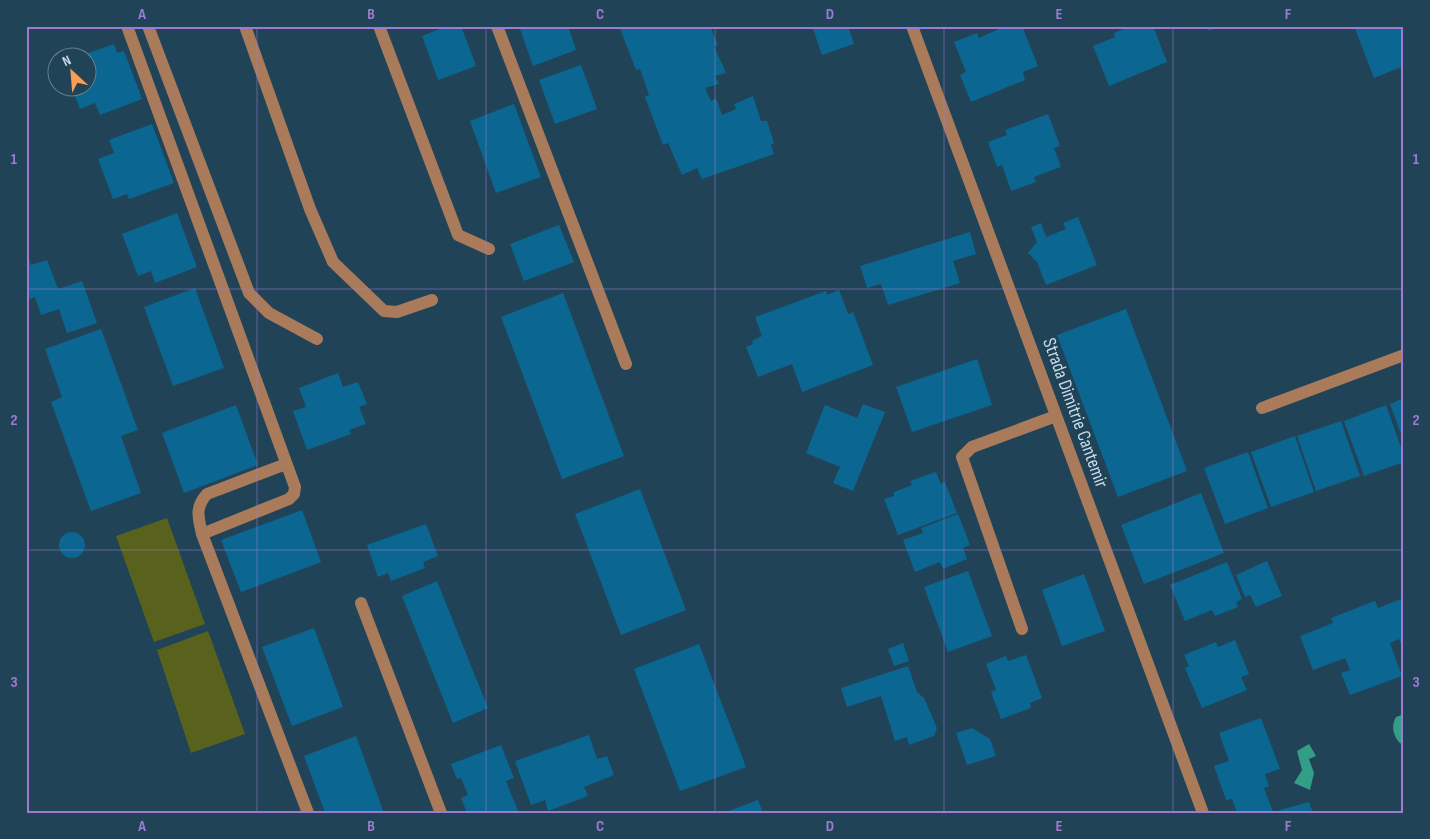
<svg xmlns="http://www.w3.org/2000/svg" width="1430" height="839" viewBox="0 0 1430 839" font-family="'Sofia Sans Condensed',sans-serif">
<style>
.green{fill:#59621d}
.water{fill:#349d87}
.building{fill:#0b6791}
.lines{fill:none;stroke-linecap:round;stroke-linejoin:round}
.minor{stroke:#a97b5b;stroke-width:12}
.grid{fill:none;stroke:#9e7bd1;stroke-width:1;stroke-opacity:0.55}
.labels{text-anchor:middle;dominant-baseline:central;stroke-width:4.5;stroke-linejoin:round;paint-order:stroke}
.street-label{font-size:19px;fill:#c8dbe8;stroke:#204357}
.neatline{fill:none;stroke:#9e7bd1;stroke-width:2}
.grid-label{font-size:16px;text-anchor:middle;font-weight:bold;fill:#9e7bd1}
</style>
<rect width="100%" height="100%" fill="#204357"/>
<!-- green -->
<path class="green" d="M 167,518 L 205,624 L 154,642 L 116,536 Z
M 208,631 L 245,734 L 191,753 L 157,650 Z"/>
<!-- water -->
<path class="water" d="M 1404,714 L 1404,746 C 1394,740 1390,727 1396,717 Z
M 1309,744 L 1316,756 L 1309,759 L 1314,773 L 1310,790 L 1294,783 L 1302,770 L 1297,751 Z"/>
<!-- building -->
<path class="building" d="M 447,26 L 461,26 L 476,66 L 438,80 L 422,36 Z
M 519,26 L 568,26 L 576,50 L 533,66 Z
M 619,26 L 710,26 L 718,45 L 714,46 L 726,73 L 715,76 L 719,84 L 705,88 L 711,101 L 716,98 L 722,115 L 736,109 L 734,104 L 753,96 L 761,121 L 767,121 L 774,143 L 771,145 L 774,154 L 702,179 L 697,168 L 682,175 L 668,143 L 663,145 L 645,97 L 649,95 L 640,69 L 636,70 Z
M 812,26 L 848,26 L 854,44 L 822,55 Z
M 998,26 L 1022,26 L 1038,66 L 1023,72 L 1025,80 L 971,102 L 960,75 L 966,72 L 954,42 L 977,33 L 979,38 L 999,29 Z
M 1129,26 L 1134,26 L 1135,29 L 1153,26 L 1167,62 L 1109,86 L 1093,46 L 1115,37 L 1114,33 Z
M 1207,26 L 1221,26 L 1209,31 Z
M 1354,26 L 1404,26 L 1404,66 L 1374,78 Z
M 114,44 L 117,53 L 124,51 L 142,99 L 100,115 L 95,103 L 80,109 L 72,88 L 88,88 L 88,58 L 77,57 Z
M 581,65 L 597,109 L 555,124 L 539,80 Z
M 514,104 L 541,177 L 496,193 L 470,121 Z
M 1048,114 L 1060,146 L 1054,148 L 1061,167 L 1034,177 L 1036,182 L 1011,191 L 1002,165 L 997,167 L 988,142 L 1007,135 L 1005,130 Z
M 152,124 L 174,183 L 129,199 L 127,194 L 113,199 L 98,159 L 114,153 L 109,140 Z
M 177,213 L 197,267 L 155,283 L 151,271 L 138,276 L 122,234 Z
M 1078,217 L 1097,265 L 1046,285 L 1037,262 L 1028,253 L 1037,242 L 1031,227 L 1041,223 L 1046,237 L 1066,229 L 1063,223 Z
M 559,225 L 574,262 L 524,281 L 510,244 Z
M 970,232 L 976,254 L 953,261 L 960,283 L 888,305 L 881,284 L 867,288 L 860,266 Z
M 26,253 L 31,265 L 47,260 L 58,289 L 82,281 L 97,323 L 67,333 L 59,309 L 41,315 L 35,297 L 26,300 Z
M 195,288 L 224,368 L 173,386 L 144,307 Z
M 839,290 L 848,314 L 853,312 L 873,365 L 802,392 L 792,364 L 758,377 L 746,347 L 753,344 L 752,341 L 762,336 L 755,317 L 826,291 L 827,295 Z
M 563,293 L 624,456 L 562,479 L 501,317 Z
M 1126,309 L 1187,471 L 1118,497 L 1057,335 Z
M 101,329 L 138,430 L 121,436 L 141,493 L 91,511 L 51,402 L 62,397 L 45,349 Z
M 977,359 L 992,405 L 912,432 L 896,387 Z
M 338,373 L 343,387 L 358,382 L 367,404 L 359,407 L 366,424 L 349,430 L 351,434 L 307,450 L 293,411 L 306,407 L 299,388 Z
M 1404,398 L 1404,442 L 1390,404 Z
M 863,404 L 885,412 L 853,491 L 833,483 L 840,467 L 806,453 L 825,405 L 857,418 Z
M 236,405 L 258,465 L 184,493 L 162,433 Z
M 1386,405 L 1404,456 L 1404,462 L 1364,476 L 1344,421 Z
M 1341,421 L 1360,476 L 1316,491 L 1297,436 Z
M 1295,436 L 1314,492 L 1271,507 L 1251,452 Z
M 1248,452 L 1268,508 L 1225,524 L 1204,468 Z
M 936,472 L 941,484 L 945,482 L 957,513 L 898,535 L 884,499 L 894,496 L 894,492 L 912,485 L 910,481 Z
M 640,489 L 686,610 L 621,635 L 575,514 Z
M 1201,493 L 1224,553 L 1144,584 L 1121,525 Z
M 302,510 L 321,562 L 241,592 L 221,540 Z
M 958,514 L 970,545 L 963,548 L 967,559 L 943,569 L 940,562 L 915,572 L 903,540 L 923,533 L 921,528 Z
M 426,524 L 438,556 L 423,562 L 425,568 L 391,581 L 388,573 L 378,577 L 367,545 Z
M59 545a13 13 0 1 1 26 0a13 13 0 1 1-26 0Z
M 1267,561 L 1282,596 L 1256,607 L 1250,595 L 1245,597 L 1236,575 Z
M 1227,562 L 1242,599 L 1236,602 L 1238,607 L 1215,616 L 1212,610 L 1185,621 L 1170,585 Z
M 968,571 L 992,636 L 948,652 L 924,587 Z
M 1084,574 L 1105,631 L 1062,646 L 1042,590 Z
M 437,581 L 488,708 L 453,723 L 402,596 Z
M 1404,598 L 1404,651 L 1399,639 L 1390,643 L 1402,676 L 1350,695 L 1341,673 L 1350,670 L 1345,658 L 1313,670 L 1300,636 L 1333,623 L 1331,618 L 1375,601 L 1378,608 Z
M 314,628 L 343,707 L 292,726 L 262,647 Z
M 1235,640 L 1249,674 L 1241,677 L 1247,690 L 1202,708 L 1185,668 L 1189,666 L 1184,655 L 1216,642 L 1218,647 Z
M 903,643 L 909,661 L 894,666 L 888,649 Z
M 699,644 L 746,767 L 680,791 L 634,669 Z
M 1026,655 L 1042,698 L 1030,703 L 1031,708 L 1001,719 L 991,692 L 996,690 L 986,664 L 1006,656 L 1008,661 Z
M 908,666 L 917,692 L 924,698 L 937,728 L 934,736 L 909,745 L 907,737 L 895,741 L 881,696 L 847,707 L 841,688 Z
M 1261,718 L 1280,769 L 1265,774 L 1269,786 L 1264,788 L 1273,812 L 1309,802 L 1313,813 L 1237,813 L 1232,799 L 1226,800 L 1214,766 L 1229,761 L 1219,733 Z
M 972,728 L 990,739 L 996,756 L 967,765 L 956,733 Z
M 589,735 L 597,759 L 607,756 L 614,775 L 584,787 L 588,796 L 548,811 L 545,800 L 531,805 L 515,761 Z
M 356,736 L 384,813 L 325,813 L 304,756 Z
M 501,745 L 514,778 L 506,781 L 518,811 L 513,813 L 467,813 L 461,798 L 468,795 L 461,778 L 457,779 L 451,764 Z
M 758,800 L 763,813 L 723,813 Z"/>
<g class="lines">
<!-- minor -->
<path class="minor" d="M 127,26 L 295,487 L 294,494 L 289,499 L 202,534 L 308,813
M 148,26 L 249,293 L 269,313 L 317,339
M 245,26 L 310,209 L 333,262 L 384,311 L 397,312 L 432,300
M 379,26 L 458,235 L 489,249
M 497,26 L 626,364
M 912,26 L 1203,813
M 1262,408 L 1404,355
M 202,534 C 198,517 195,507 207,494 L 286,464
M 361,603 L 441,813
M 1022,629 L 962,457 L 972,447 L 1056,416"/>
</g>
<!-- grid -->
<path class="grid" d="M 257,26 L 257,813M 486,26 L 486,813M 715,26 L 715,813M 944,26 L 944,813M 1173,26 L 1173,813M 26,289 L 1404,289M 26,550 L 1404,550"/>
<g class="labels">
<!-- street labels -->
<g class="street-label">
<text transform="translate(1075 413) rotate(70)">Strada Dimitrie Cantemir</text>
</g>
</g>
<!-- border -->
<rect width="1430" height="839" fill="none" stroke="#204357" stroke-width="55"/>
<!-- north arrow -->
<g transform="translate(72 72) rotate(334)"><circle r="24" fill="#204357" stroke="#638091"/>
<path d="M0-4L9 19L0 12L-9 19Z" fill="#fc9d54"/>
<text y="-8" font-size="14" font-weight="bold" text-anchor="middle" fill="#c8dbe8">N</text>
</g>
<rect x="28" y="28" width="1374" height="784" class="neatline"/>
<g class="grid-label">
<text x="142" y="19">A</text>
<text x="371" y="19">B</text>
<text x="600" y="19">C</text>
<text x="830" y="19">D</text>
<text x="1059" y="19">E</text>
<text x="1288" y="19">F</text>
<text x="14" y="164">1</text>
<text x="1416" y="164">1</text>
<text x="14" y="425">2</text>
<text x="1416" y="425">2</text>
<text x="14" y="687">3</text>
<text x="1416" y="687">3</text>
<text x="142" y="831">A</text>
<text x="371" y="831">B</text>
<text x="600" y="831">C</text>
<text x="830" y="831">D</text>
<text x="1059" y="831">E</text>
<text x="1288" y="831">F</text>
</g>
</svg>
